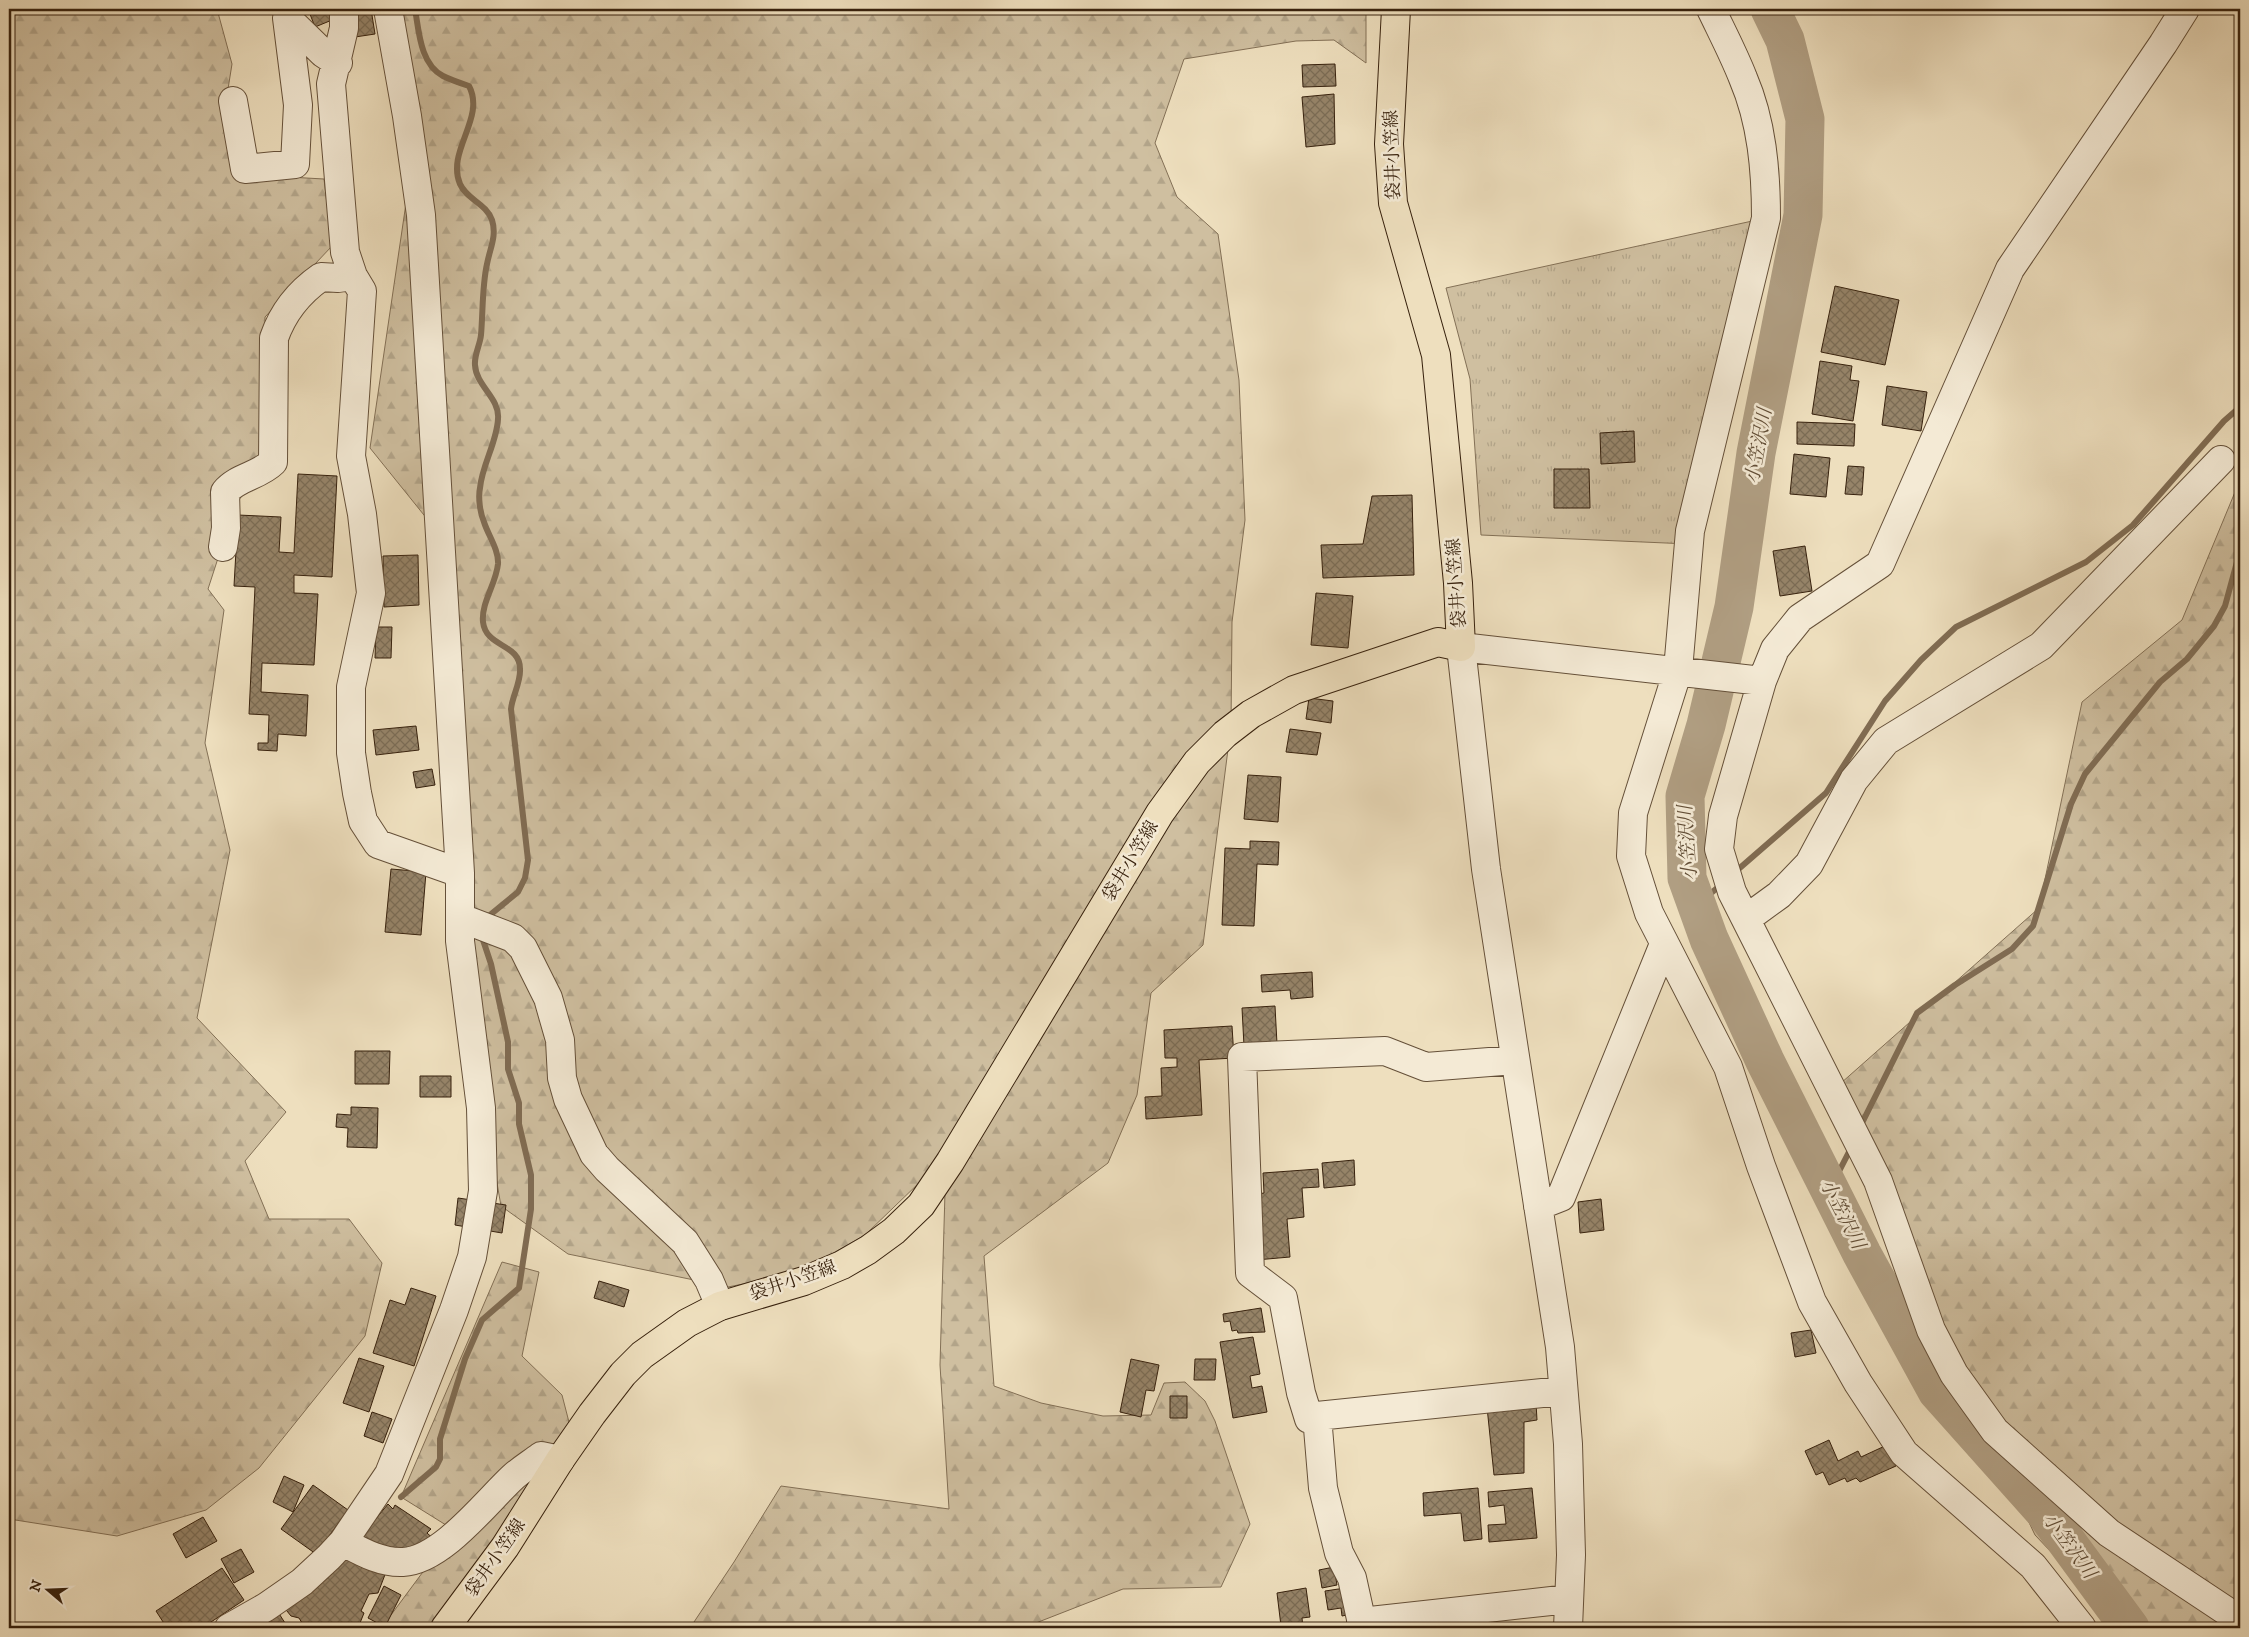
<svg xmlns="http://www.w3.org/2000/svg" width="2249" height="1637" viewBox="0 0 2249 1637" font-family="'IM FELL DW Pica','Noto Serif JP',serif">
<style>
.grass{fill:url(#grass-tufts);stroke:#837056}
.forest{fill:url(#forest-firs);stroke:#837056}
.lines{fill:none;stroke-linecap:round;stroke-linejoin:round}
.stream{stroke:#806c53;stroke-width:6}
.river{stroke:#b09e82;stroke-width:39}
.building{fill:url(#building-cross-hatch);stroke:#37210d}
.minor-casing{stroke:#655039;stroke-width:30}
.major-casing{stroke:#37210d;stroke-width:30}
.minor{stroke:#f4ead5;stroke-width:28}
.major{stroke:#eedfbe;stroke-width:28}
.labels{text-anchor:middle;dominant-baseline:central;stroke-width:5;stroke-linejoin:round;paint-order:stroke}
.street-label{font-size:18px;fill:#37210d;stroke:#f4ead5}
.water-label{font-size:19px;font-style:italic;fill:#614d36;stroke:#f4ead5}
</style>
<defs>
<pattern id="grass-tufts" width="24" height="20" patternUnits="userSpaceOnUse" patternTransform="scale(1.25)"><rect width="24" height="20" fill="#cfbfa0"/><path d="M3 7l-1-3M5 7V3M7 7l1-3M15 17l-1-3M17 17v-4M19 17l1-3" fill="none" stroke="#b2a489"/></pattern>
<pattern id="forest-firs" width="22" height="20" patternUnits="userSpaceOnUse" patternTransform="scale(1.25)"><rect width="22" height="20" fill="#cfbfa0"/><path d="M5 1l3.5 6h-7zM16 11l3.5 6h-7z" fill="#b2a489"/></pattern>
<pattern id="building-cross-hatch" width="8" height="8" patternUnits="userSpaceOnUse" patternTransform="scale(1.25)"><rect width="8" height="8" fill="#968469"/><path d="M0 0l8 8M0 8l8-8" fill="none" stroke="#7b6c55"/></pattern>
</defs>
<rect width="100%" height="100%" fill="#eedfbe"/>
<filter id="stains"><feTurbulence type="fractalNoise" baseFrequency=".004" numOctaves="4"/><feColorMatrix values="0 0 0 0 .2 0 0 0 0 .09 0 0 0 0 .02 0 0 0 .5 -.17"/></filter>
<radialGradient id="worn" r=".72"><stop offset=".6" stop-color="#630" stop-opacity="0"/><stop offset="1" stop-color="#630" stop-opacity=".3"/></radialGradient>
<!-- grass -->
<path class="grass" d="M 1766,218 L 1689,544 L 1481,535 L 1470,379 L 1446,288 Z"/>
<!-- forest -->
<path class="forest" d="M 9,9 L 217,9 L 232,64 L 224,114 L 235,174 L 324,179 L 332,246 L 265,317 L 266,454 L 234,509 L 208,589 L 224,610 L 205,743 L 230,850 L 197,1018 L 286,1112 L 245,1161 L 269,1219 L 349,1219 L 382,1263 L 365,1336 L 259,1468 L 206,1510 L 117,1536 L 9,1519 Z
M 402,9 L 1366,9 L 1366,63 L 1334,40 L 1296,41 L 1184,59 L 1155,143 L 1177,197 L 1218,234 L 1239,380 L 1245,520 L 1232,622 L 1231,726 L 1203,945 L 1151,993 L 1137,1095 L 1108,1163 L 984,1256 L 994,1386 L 1041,1403 L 1103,1416 L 1151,1415 L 1164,1383 L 1185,1382 L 1205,1401 L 1215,1421 L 1250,1524 L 1221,1587 L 1123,1589 L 1023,1628 L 690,1628 L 734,1562 L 781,1486 L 949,1509 L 940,1365 L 945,1192 L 921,1181 L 865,1235 L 798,1273 L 728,1287 L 568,1254 L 501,1206 L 459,966 L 432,525 L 370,448 L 419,115 Z
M 2240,480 L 2240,1628 L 2123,1628 L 2035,1535 L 1975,1409 L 1832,1091 L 2039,908 L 2082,702 L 2182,620 Z
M 502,1262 L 539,1272 L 522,1356 L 562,1395 L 570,1426 L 448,1628 L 373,1628 L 391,1615 L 454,1530 L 401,1497 Z"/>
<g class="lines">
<!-- stream -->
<path class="stream" d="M 415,9 C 419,31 420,64 443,76 C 451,80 460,83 469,86 C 486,118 446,151 460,184 C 467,200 486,203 492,220 C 497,236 490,248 487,264 C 482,286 483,312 481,335 C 480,345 474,355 475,365 C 476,386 500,398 498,419 C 497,442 482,465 480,488 C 478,497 480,513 484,522 C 488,535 499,550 498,564 C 496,584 481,603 483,622 C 486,648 520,643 520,669 C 521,682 512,697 511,709 L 528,860 L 525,878 L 518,892 L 485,919
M 1734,873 L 1826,793 L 1885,701 L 1921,660 L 1956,627 L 2086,562 L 2133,525 L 2224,421 L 2240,407
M 1697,905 L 1723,883
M 1860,1127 L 1917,1013 L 1955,985 L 2012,949 L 2033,926 L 2071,804 L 2085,774 L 2160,682 L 2187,659 L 2214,626 L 2225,606 L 2240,551
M 1830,1189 L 1852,1146
M 401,1497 L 436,1467 L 440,1459 L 440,1439 L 465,1359 L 482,1320 L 519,1288 L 531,1209 L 531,1175 L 519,1124 L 519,1103 L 508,1069 L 508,1042 L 491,964 L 481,934"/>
<!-- river -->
<path class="river" d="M 1770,9 L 1785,40 L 1805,119 L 1803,215 L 1756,453 L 1734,607 L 1706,725 L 1685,796 L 1687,878 L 1709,939 L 1765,1061 L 1862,1254 L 1937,1391 L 2044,1511 L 2130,1628"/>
</g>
<!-- building -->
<path class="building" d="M 308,9 L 329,9 L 332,20 L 315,27 Z
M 371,9 L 375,34 L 355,37 L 352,10 Z
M 1335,64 L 1336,86 L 1303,87 L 1302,65 Z
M 1334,94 L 1335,144 L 1306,147 L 1302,97 Z
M 1835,286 L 1899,300 L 1885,365 L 1821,352 Z
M 1820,361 L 1852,366 L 1850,380 L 1859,381 L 1853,421 L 1812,414 Z
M 1887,386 L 1927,392 L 1921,431 L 1882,425 Z
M 1797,422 L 1855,424 L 1854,446 L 1797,444 Z
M 1634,431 L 1635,462 L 1601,464 L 1600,433 Z
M 1794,454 L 1830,458 L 1826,497 L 1790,494 Z
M 1848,466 L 1864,467 L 1862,495 L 1845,494 Z
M 1554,469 L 1589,469 L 1590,508 L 1554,508 Z
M 298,474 L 337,476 L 332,577 L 294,575 L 294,593 L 318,594 L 314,665 L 262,663 L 261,692 L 308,695 L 306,736 L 278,734 L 277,751 L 258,750 L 258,743 L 268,743 L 269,715 L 249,714 L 255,587 L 234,586 L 238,515 L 281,517 L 279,552 L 294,553 Z
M 1412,495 L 1414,575 L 1323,578 L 1321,545 L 1363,544 L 1372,496 Z
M 1805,546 L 1812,591 L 1780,596 L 1773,551 Z
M 418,555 L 419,605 L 384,607 L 383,556 Z
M 1316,593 L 1353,596 L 1348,648 L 1311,645 Z
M 376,627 L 392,627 L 391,658 L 375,658 Z
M 1309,698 L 1333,701 L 1331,723 L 1306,719 Z
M 416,726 L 419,750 L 376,755 L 373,730 Z
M 1290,729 L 1321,733 L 1317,755 L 1286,752 Z
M 432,769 L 435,785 L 416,788 L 413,772 Z
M 1248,775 L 1281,777 L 1278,822 L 1244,819 Z
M 1250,841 L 1279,842 L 1278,865 L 1257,864 L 1254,926 L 1222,925 L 1225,848 L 1250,849 Z
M 391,869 L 426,872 L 421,935 L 385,932 Z
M 1312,972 L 1313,997 L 1291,999 L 1290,990 L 1262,992 L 1261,975 Z
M 1275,1006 L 1277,1044 L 1244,1046 L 1242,1008 Z
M 1232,1026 L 1234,1058 L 1199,1060 L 1202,1115 L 1146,1119 L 1145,1097 L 1162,1096 L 1161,1068 L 1177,1067 L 1177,1058 L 1165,1058 L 1164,1030 Z
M 355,1051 L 390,1051 L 389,1084 L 355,1084 Z
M 420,1076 L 451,1076 L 451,1097 L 420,1097 Z
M 351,1107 L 378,1108 L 377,1148 L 347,1147 L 348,1128 L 336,1127 L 337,1114 L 351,1115 Z
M 1354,1160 L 1355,1185 L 1324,1188 L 1322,1163 Z
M 1318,1169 L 1319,1187 L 1302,1188 L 1304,1217 L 1287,1219 L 1290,1257 L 1256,1260 L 1251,1195 L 1264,1193 L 1263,1173 Z
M 458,1198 L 506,1205 L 502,1233 L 455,1225 Z
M 1601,1199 L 1604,1230 L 1580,1233 L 1578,1202 Z
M 599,1281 L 629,1290 L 624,1307 L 594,1298 Z
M 411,1288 L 436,1296 L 414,1366 L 373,1353 L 390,1300 L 405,1305 Z
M 1261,1308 L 1265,1332 L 1238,1333 L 1237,1330 L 1232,1331 L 1230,1321 L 1224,1322 L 1223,1314 Z
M 1811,1330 L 1816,1353 L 1795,1357 L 1791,1333 Z
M 1253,1337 L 1260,1374 L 1250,1376 L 1252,1388 L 1262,1386 L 1267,1412 L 1233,1418 L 1220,1342 Z
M 359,1358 L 384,1366 L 369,1412 L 343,1403 Z
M 1131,1359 L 1159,1365 L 1154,1391 L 1146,1390 L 1141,1417 L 1120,1412 Z
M 1195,1359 L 1216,1359 L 1215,1380 L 1194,1380 Z
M 1170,1396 L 1187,1396 L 1187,1418 L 1170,1418 Z
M 1536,1403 L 1537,1420 L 1524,1422 L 1524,1473 L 1494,1475 L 1487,1407 Z
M 372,1412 L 392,1419 L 383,1443 L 364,1436 Z
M 1829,1440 L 1838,1461 L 1858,1451 L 1861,1457 L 1887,1445 L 1896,1466 L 1860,1482 L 1856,1478 L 1847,1482 L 1845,1478 L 1829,1485 L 1823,1472 L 1816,1475 L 1805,1451 Z
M 284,1476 L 304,1485 L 293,1512 L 273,1502 Z
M 313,1485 L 348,1510 L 316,1554 L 281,1529 Z
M 1478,1488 L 1482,1539 L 1464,1541 L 1461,1513 L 1424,1516 L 1423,1493 Z
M 1532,1488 L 1537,1538 L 1489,1542 L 1488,1525 L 1506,1524 L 1504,1505 L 1489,1507 L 1488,1492 Z
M 388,1504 L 393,1509 L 395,1505 L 431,1529 L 427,1533 L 436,1541 L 381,1554 L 360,1538 Z
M 203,1517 L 217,1541 L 186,1558 L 173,1534 Z
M 241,1549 L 254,1572 L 234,1583 L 221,1559 Z
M 340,1552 L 386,1572 L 378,1593 L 369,1594 L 361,1611 L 364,1613 L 358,1628 L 305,1628 L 299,1618 L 291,1616 L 278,1600 Z
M 1334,1567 L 1337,1585 L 1322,1588 L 1319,1570 Z
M 222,1568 L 244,1600 L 202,1628 L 167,1628 L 156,1611 Z
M 384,1586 L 401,1595 L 385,1627 L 368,1618 Z
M 1352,1587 L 1356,1613 L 1342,1616 L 1341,1608 L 1328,1610 L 1325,1591 Z
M 1306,1588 L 1310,1617 L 1302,1618 L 1303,1628 L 1272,1628 L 1281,1626 L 1277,1593 Z
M 278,1612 L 285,1623 L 278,1628 L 252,1628 Z"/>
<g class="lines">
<!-- minor casing -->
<g class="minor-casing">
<path id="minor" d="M 344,9 L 344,28 L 331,84 L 345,252 L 353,276 L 362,291 L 351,456 L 362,514 L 371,593 L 351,687 L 351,753 L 357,793 L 363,821 L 378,844 L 460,873
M 1711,9 C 1722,32 1734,55 1743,78 C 1762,122 1766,171 1766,218 L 1690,531 L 1678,670 L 1633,813 L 1631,856 L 1649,913 L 1728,1067 L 1761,1166 L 1812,1302 L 1858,1383 L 1904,1453 L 2033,1566 L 2082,1628
M 2185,9 L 2163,44 L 2010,269 L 1880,564 L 1800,618 L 1775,649 L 1762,681 L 1723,816 L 1719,849 L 1732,892 L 1878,1181 L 1931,1330 L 1954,1374 L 1995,1431 L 2109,1533 L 2240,1620
M 233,101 L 245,169 L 295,164 L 298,105 L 287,18 L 323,53 L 338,63
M 223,547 L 226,528 L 225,492 C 237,477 259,476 273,462 L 274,338 C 283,312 298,293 321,277 L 338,278 L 353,276
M 461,918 L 513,938 L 523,948 L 548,998 L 560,1040 L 562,1078 L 568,1099 L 594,1154 L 607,1169 L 685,1242 L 709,1280 L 720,1306
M 1746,919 L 1779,895 L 1809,864 L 1854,780 L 1886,741 L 2041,646 L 2221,460
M 1515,1060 L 1426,1067 L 1385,1051 L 1242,1057 L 1250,1273 L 1283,1298 L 1301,1393 L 1309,1419 L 1317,1416 L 1562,1391
M 1538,1206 L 1561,1197 L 1664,944
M 1317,1416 L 1323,1488 L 1339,1553 L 1352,1578 L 1363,1628
M 343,1542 C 362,1552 381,1563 403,1562 C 442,1560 486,1502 513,1477 C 522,1469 532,1463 541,1456 L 560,1460
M 1361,1622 L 1569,1599
M 229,1628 L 266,1607 L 302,1582 L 329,1557 L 343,1542 L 389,1474 L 454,1310 L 472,1257 L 483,1191 L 481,1108 L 460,941 L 460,873 L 421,215 L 407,116 L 388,9
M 1568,1628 L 1571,1555 L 1568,1444 L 1560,1347 L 1486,869 L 1461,647 L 1762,681"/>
</g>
<!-- major casing -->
<g class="major-casing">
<path id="major" d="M 445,1628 L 505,1547 L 560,1460 L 592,1414 L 623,1374 L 642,1355 L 687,1323 L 720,1306 L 804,1281 L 842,1265 L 868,1250 L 894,1231 L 921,1205 L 950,1162 L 1160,813 L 1197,762 L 1225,734 L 1251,714 L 1294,690 L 1438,642 L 1461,647 L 1458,583 L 1436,355 L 1393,203 L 1389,144 L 1396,9"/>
</g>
<!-- minor -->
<use href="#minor" class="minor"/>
<!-- major -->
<use href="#major" class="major"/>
</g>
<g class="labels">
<!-- street labels -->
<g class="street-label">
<text transform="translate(1393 155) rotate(-92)">袋井小笠線</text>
<text transform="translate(1457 583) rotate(-94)">袋井小笠線</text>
<text transform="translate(1131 861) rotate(-59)">袋井小笠線</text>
<text transform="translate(793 1281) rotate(-19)">袋井小笠線</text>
<text transform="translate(496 1558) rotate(-55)">袋井小笠線</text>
</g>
<!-- water labels -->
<g class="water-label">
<text transform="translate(1759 446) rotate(-80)">小笠沢川</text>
<text transform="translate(1688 843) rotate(-94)">小笠沢川</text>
<text transform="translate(1842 1214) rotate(63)">小笠沢川</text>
<text transform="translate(2069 1546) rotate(54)">小笠沢川</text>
</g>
</g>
<!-- margin -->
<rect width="2249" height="1637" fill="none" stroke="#eedfbe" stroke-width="30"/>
<rect x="10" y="10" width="2229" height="1617" fill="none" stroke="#37210d" stroke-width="2.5"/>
<rect x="15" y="15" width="2219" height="1607" fill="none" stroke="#37210d"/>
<!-- north arrow -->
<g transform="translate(48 1590) rotate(289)" stroke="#f4ead5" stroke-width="4" paint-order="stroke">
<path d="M0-4L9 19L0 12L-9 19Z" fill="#37210d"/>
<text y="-8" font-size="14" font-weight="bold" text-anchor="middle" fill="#37210d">N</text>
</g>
<rect width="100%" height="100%" filter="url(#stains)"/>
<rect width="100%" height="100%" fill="url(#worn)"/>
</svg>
